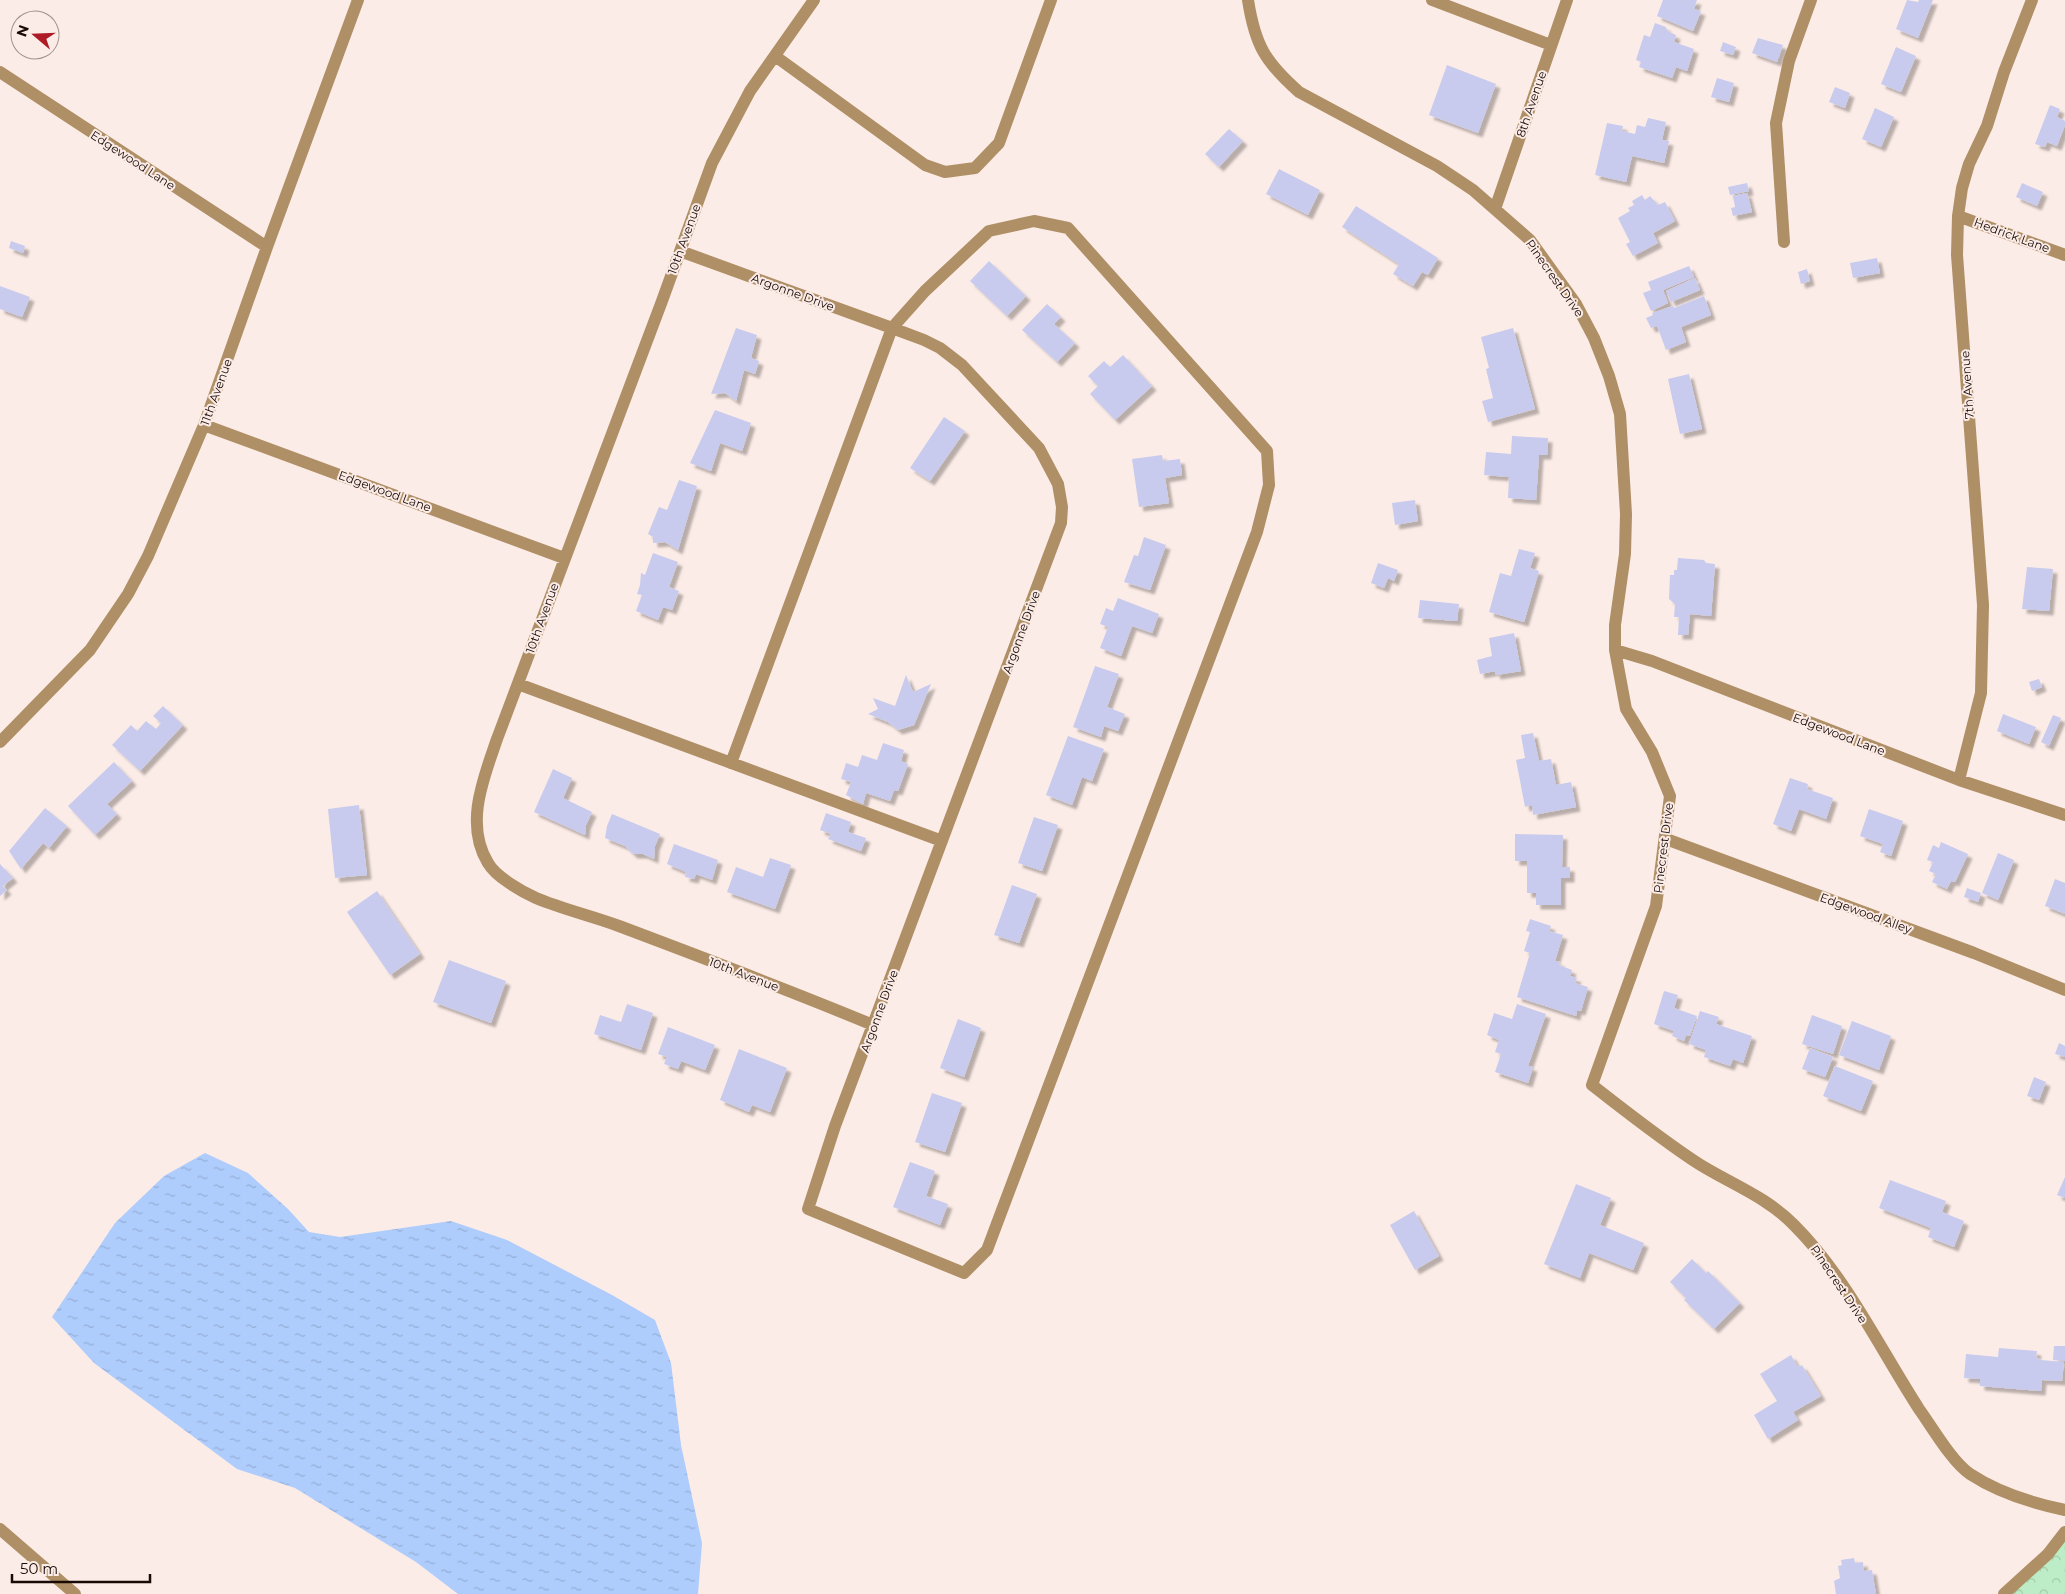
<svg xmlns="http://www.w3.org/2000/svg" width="2065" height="1594" viewBox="0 0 2065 1594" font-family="Montserrat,sans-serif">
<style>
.park{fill:url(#park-crowns)}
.water{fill:url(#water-ripples)}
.building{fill:#c8cbee;filter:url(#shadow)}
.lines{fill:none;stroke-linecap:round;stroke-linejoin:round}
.minor{stroke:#af8f65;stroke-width:12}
.labels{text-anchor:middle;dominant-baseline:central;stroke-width:4;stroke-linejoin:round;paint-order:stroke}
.street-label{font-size:12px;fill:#180b07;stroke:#fcece7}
</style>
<defs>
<pattern id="park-crowns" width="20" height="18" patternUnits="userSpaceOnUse" patternTransform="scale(1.25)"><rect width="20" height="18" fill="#bdedc6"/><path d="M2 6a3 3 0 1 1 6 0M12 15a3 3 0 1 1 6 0" fill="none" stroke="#a2caa9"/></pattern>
<pattern id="water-ripples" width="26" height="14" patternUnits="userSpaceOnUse" patternTransform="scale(1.25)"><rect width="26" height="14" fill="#aeccfc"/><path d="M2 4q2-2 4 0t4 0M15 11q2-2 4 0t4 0" fill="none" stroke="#95aed6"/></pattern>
<filter id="shadow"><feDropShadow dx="4.5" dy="4.5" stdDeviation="1" flood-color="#0004"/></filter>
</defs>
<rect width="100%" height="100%" fill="#fcece7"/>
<!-- park -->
<path class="park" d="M 2065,1534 L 2065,1594 L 2005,1594 Z"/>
<!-- water -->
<path class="water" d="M 205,1153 L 248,1173 L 288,1209 L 309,1232 L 340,1237 L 451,1221 L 507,1240 L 612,1295 L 655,1320 L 671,1363 L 681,1445 L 702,1543 L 698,1594 L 458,1594 L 416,1562 L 295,1488 L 237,1469 L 94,1363 L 52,1317 L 115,1223 L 164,1176 Z"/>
<!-- building -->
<path class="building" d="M 1663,0 L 1697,0 L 1694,9 L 1701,11 L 1693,31 L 1657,16 Z
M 1907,0 L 1918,2 L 1919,0 L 1933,0 L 1918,38 L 1896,29 Z
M 1655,23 L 1666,27 L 1667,31 L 1676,35 L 1674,42 L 1694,49 L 1687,71 L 1676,67 L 1672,78 L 1639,67 L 1641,62 L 1636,60 L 1644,35 L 1650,37 Z
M 1758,38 L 1783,45 L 1777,62 L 1752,53 Z
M 1723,42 L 1736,47 L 1733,55 L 1720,51 Z
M 1896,47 L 1916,56 L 1901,92 L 1881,84 Z
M 1447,65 L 1496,84 L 1478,133 L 1429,115 Z
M 1717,78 L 1734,83 L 1729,102 L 1711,97 Z
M 1835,87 L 1850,93 L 1845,108 L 1829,102 Z
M 2050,105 L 2060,109 L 2057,117 L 2065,121 L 2065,125 L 2057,146 L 2047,142 L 2045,147 L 2035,144 Z
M 1875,108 L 1894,117 L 1881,147 L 1862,139 Z
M 1648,118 L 1666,122 L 1662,140 L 1669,141 L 1664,163 L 1632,156 L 1626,182 L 1595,175 L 1607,123 L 1623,126 L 1622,131 L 1635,134 L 1637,125 L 1645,127 Z
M 1229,129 L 1243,141 L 1219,167 L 1205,154 Z
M 1279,169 L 1320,190 L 1308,215 L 1266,194 Z
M 1747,183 L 1749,191 L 1730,195 L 1728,187 Z
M 2022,183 L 2043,192 L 2037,206 L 2016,197 Z
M 1747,193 L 1752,212 L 1733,216 L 1731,208 L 1735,207 L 1733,196 Z
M 1642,195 L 1645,200 L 1650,196 L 1658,205 L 1665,202 L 1675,221 L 1653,233 L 1658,243 L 1633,256 L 1626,244 L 1630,242 L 1618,218 L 1630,211 L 1628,208 L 1634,205 L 1632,201 Z
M 1356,206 L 1438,258 L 1428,275 L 1422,272 L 1413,286 L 1393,274 L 1399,264 L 1342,227 Z
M 11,241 L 25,246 L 23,253 L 9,248 Z
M 1877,258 L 1880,273 L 1853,278 L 1850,263 Z
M 989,261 L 1026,296 L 1007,316 L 970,281 Z
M 1689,266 L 1694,277 L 1663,290 L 1668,303 L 1651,311 L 1643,293 L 1651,290 L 1648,282 Z
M 1807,269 L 1810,281 L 1801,284 L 1798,272 Z
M 1695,278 L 1700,290 L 1671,302 L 1666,291 Z
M 0,286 L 30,297 L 22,317 L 0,309 Z
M 1704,296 L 1711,315 L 1681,327 L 1686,342 L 1666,350 L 1657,326 L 1651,328 L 1646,318 L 1653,315 L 1652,313 L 1673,306 L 1674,308 Z
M 1047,304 L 1061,317 L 1054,324 L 1075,343 L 1057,362 L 1022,330 Z
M 736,328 L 757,335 L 751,358 L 759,361 L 755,374 L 744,370 L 736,401 L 725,393 L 711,394 Z
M 1513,328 L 1535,409 L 1488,422 L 1482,401 L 1493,398 L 1486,369 L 1489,368 L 1481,337 Z
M 1123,355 L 1152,386 L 1115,420 L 1090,394 L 1098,386 L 1088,376 L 1104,361 L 1110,367 Z
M 1689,374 L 1702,429 L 1680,434 L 1668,379 Z
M 715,410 L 751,423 L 742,451 L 720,443 L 711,471 L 690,463 Z
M 944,417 L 965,431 L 930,481 L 910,468 Z
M 1512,436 L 1548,438 L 1547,455 L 1539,455 L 1536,500 L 1508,498 L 1509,477 L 1484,475 L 1486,452 L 1511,454 Z
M 1162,455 L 1163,461 L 1180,459 L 1182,475 L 1165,478 L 1169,503 L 1139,507 L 1132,459 Z
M 679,480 L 697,486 L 678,550 L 665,542 L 653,543 L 653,537 L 648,534 L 659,507 L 667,510 Z
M 1415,500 L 1418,521 L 1395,525 L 1392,503 Z
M 1144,537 L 1166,545 L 1150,590 L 1124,582 L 1134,555 L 1138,556 Z
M 1519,549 L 1535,553 L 1530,568 L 1539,571 L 1524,622 L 1489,612 L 1500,573 L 1511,576 Z
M 653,553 L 678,562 L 669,587 L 679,591 L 672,610 L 663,607 L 658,620 L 636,611 L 642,595 L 637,594 L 640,585 L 641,573 L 645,575 Z
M 1678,558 L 1704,560 L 1706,563 L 1715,564 L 1711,616 L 1690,614 L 1688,635 L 1678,635 L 1679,617 L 1674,617 L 1675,604 L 1669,599 L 1670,575 L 1674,575 L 1674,570 L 1677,570 Z
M 1378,563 L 1398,570 L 1394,581 L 1388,578 L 1384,588 L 1371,583 Z
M 2027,567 L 2053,569 L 2049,611 L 2022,609 Z
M 1118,598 L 1159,614 L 1152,633 L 1132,626 L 1121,656 L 1100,648 L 1108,627 L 1100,624 L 1106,608 L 1113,611 Z
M 1420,600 L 1459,604 L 1457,621 L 1418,618 Z
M 1514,633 L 1521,671 L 1496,675 L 1495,671 L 1480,674 L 1477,660 L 1492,656 L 1489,638 Z
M 1095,666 L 1119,674 L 1107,707 L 1125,714 L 1118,731 L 1104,726 L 1101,737 L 1073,727 Z
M 906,675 L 913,692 L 931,684 L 914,725 L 898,730 L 888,722 L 868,714 L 878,709 L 873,698 L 895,706 Z
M 2039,679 L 2042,687 L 2032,691 L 2029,682 Z
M 163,706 L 183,725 L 140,771 L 112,745 L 131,725 L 137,731 L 146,721 L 156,729 L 161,723 L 153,716 Z
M 2003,714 L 2036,727 L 2029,744 L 1997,731 Z
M 2053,715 L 2061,718 L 2049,746 L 2041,742 Z
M 1533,733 L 1539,761 L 1551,759 L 1556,785 L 1571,782 L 1576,807 L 1533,815 L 1532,805 L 1525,807 L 1516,760 L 1525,758 L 1521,735 Z
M 1068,736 L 1104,749 L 1092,781 L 1082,777 L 1072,805 L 1046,795 Z
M 883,743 L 904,750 L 901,761 L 908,764 L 898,791 L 894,790 L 890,801 L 866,793 L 863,804 L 846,795 L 851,782 L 841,779 L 846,763 L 858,767 L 862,755 L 877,760 Z
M 114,762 L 132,781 L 107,804 L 117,814 L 95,835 L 68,806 Z
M 553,769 L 572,778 L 563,798 L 592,812 L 586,825 L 585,835 L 534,812 Z
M 1790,778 L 1808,784 L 1807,789 L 1833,798 L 1826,819 L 1799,809 L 1791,831 L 1773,824 Z
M 359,805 L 367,875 L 335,878 L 328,809 Z
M 45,808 L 67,826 L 49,848 L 43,843 L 21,869 L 9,851 Z
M 1869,809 L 1903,821 L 1891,856 L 1880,852 L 1883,844 L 1860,836 Z
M 826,813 L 851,822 L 848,832 L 866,838 L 861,851 L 828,839 L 831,834 L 820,830 Z
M 612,814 L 660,834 L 655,846 L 654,859 L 643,854 L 633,854 L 625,846 L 605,838 L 607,826 Z
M 1034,817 L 1058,825 L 1042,871 L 1018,863 Z
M 1515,834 L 1563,835 L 1562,867 L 1570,867 L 1570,878 L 1561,878 L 1561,905 L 1536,905 L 1536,893 L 1527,893 L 1527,861 L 1515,861 Z
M 1941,842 L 1968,854 L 1955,882 L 1951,881 L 1947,889 L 1932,882 L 1936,874 L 1929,871 L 1933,862 L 1927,860 L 1933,845 L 1939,848 Z
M 674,844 L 718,860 L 712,880 L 696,874 L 694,879 L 685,877 L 686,872 L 667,864 Z
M 1998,853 L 2014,860 L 1998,900 L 1982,893 Z
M 770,858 L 791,865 L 775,909 L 727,892 L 736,867 L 763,877 Z
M 0,864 L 13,878 L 3,886 L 7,890 L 0,896 Z
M 2055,879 L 2065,883 L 2065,914 L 2045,906 Z
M 1012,885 L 1037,894 L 1019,943 L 994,935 Z
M 1967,888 L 1981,893 L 1978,902 L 1964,897 Z
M 377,891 L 420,954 L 390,975 L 347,912 Z
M 1530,919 L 1551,926 L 1549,931 L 1563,935 L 1555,961 L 1560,962 L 1559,965 L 1572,970 L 1570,976 L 1577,978 L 1575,983 L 1588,987 L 1581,1011 L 1577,1010 L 1576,1016 L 1517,997 L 1530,953 L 1524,951 L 1530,932 L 1526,931 Z
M 449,960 L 506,981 L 491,1023 L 433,1002 Z
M 1664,991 L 1678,995 L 1674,1008 L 1697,1016 L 1690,1036 L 1686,1035 L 1684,1041 L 1672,1036 L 1674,1031 L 1654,1024 Z
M 627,1004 L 653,1013 L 641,1050 L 594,1034 L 600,1015 L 621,1022 Z
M 1517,1004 L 1546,1014 L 1528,1066 L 1533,1067 L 1528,1083 L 1495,1072 L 1501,1054 L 1495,1052 L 1499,1040 L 1487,1035 L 1494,1013 L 1512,1019 Z
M 1700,1011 L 1719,1017 L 1716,1024 L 1752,1036 L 1743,1063 L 1733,1059 L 1730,1066 L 1704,1057 L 1706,1050 L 1689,1044 Z
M 1812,1015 L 1842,1026 L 1833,1054 L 1802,1044 Z
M 958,1019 L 981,1028 L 964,1077 L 940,1068 Z
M 1852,1021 L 1891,1036 L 1879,1070 L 1839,1055 Z
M 668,1027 L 715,1045 L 705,1070 L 681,1061 L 678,1069 L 664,1064 L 667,1057 L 658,1054 Z
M 2059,1043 L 2065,1046 L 2065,1057 L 2055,1054 Z
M 1810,1048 L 1833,1057 L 1825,1077 L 1802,1069 Z
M 739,1049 L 787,1068 L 770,1112 L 752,1105 L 749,1112 L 720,1100 Z
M 1835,1066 L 1873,1081 L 1861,1111 L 1823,1096 Z
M 2034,1077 L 2046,1082 L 2039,1100 L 2027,1096 Z
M 932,1093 L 962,1103 L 945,1152 L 915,1142 Z
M 910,1162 L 935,1171 L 926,1196 L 948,1204 L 940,1225 L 893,1207 Z
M 2065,1177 L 2065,1198 L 2057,1195 Z
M 1890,1180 L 1946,1201 L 1942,1212 L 1964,1221 L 1954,1247 L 1928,1237 L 1931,1228 L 1879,1208 Z
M 1576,1184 L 1611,1198 L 1600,1225 L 1644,1243 L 1633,1270 L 1589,1253 L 1580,1278 L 1544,1264 Z
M 1414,1211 L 1439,1256 L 1415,1270 L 1390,1225 Z
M 1692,1259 L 1706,1273 L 1708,1271 L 1740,1303 L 1714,1329 L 1684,1300 L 1686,1298 L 1670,1282 Z
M 2054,1346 L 2065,1346 L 2065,1361 L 2053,1360 Z
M 1999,1348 L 2037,1351 L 2036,1357 L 2041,1360 L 2064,1362 L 2062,1381 L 2042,1380 L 2041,1391 L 1980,1386 L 1980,1379 L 1964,1378 L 1966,1354 L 1998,1357 Z
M 1791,1355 L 1798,1367 L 1802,1365 L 1821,1396 L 1793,1412 L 1798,1420 L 1768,1439 L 1754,1415 L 1777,1401 L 1760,1374 Z
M 1854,1558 L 1855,1563 L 1863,1562 L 1864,1571 L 1872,1570 L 1876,1594 L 1836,1594 L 1834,1581 L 1840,1578 L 1838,1566 L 1842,1565 L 1841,1560 Z"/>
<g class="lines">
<!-- minor -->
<path class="minor" d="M 814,0 L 750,91 L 712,163 L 662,301 L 497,739 C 484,777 464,824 488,863 C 496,877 521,891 536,898 C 562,909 592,916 619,926 C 704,958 789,990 873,1025
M 1248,0 C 1255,45 1265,62 1299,92 L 1437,166 L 1473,190 L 1530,240 L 1576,304 L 1594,338 L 1609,376 L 1620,414 L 1626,514 L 1625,554 L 1615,625 L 1615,650 L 1626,709 L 1652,752 L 1670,796 L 1656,906 L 1592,1085 C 1627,1112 1662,1140 1699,1164 C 1731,1184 1767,1197 1794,1225 C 1846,1277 1879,1347 1919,1409 C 1932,1427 1952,1462 1970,1474 C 1999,1493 2031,1503 2065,1510
M 1432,0 L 1551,45
M 775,56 L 925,165 L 945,172 L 975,168 L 999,143 L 1051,0
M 0,72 L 267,247
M 1495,209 L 1567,0
M 1958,216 L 2065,255
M 1784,242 L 1776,123 L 1789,61 L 1811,0
M 680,251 L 892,328 L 924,340 L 940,348 L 962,365 L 1039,448 L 1058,484 L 1062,507 L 1061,523 L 835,1126 L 808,1209 L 964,1273 L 987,1250 L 1257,532 L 1269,485 L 1267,451 L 1068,228 L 1034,221 L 989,231 L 925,291 L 892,328 L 731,763
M 204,425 L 564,558
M 1615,650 L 1652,661 L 1959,780 L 2065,815
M 518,684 L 942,841
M 0,742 L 90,650 L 128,594 L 148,556 L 204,425 L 267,247 L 358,0
M 1959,780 L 1981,693 L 1983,605 L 1957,255 L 1958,216 L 1962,188 L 1969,164 L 1987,126 L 2004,72 L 2032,0
M 1666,839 L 1974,953 L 2065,990
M 0,1529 L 75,1594
M 2004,1594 L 2048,1554 L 2065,1532"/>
</g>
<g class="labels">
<!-- street labels -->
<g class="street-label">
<text transform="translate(1531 104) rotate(-71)">8th Avenue</text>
<text transform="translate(133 160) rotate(33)">Edgewood Lane</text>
<text transform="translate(2012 235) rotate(20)">Hedrick Lane</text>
<text transform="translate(684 239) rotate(-70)">10th Avenue</text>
<text transform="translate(1555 278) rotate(55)">Pinecrest Drive</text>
<text transform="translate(793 292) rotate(20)">Argonne Drive</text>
<text transform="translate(1967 385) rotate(-94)">7th Avenue</text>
<text transform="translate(216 392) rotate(-70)">11th Avenue</text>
<text transform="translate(385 491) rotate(20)">Edgewood Lane</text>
<text transform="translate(542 618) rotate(-70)">10th Avenue</text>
<text transform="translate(1021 632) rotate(-70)">Argonne Drive</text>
<text transform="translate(1839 734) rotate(21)">Edgewood Lane</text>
<text transform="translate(1663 848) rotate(-83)">Pinecrest Drive</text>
<text transform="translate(1866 913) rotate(20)">Edgewood Alley</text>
<text transform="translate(744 974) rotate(21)">10th Avenue</text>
<text transform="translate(879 1011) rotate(-70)">Argonne Drive</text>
<text transform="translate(1839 1284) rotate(56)">Pinecrest Drive</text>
</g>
</g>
<!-- north arrow -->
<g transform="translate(35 35) rotate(289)"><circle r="24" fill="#fcece7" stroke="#a1928d"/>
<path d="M0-4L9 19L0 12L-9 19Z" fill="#ae1b26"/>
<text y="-8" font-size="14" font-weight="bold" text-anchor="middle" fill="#180b07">N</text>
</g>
<!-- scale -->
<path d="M12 1574v8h138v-8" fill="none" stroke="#180b07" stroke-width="2.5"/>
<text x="20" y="1574" font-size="15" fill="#180b07" stroke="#fcece7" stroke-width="4" paint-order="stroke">50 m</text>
</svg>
